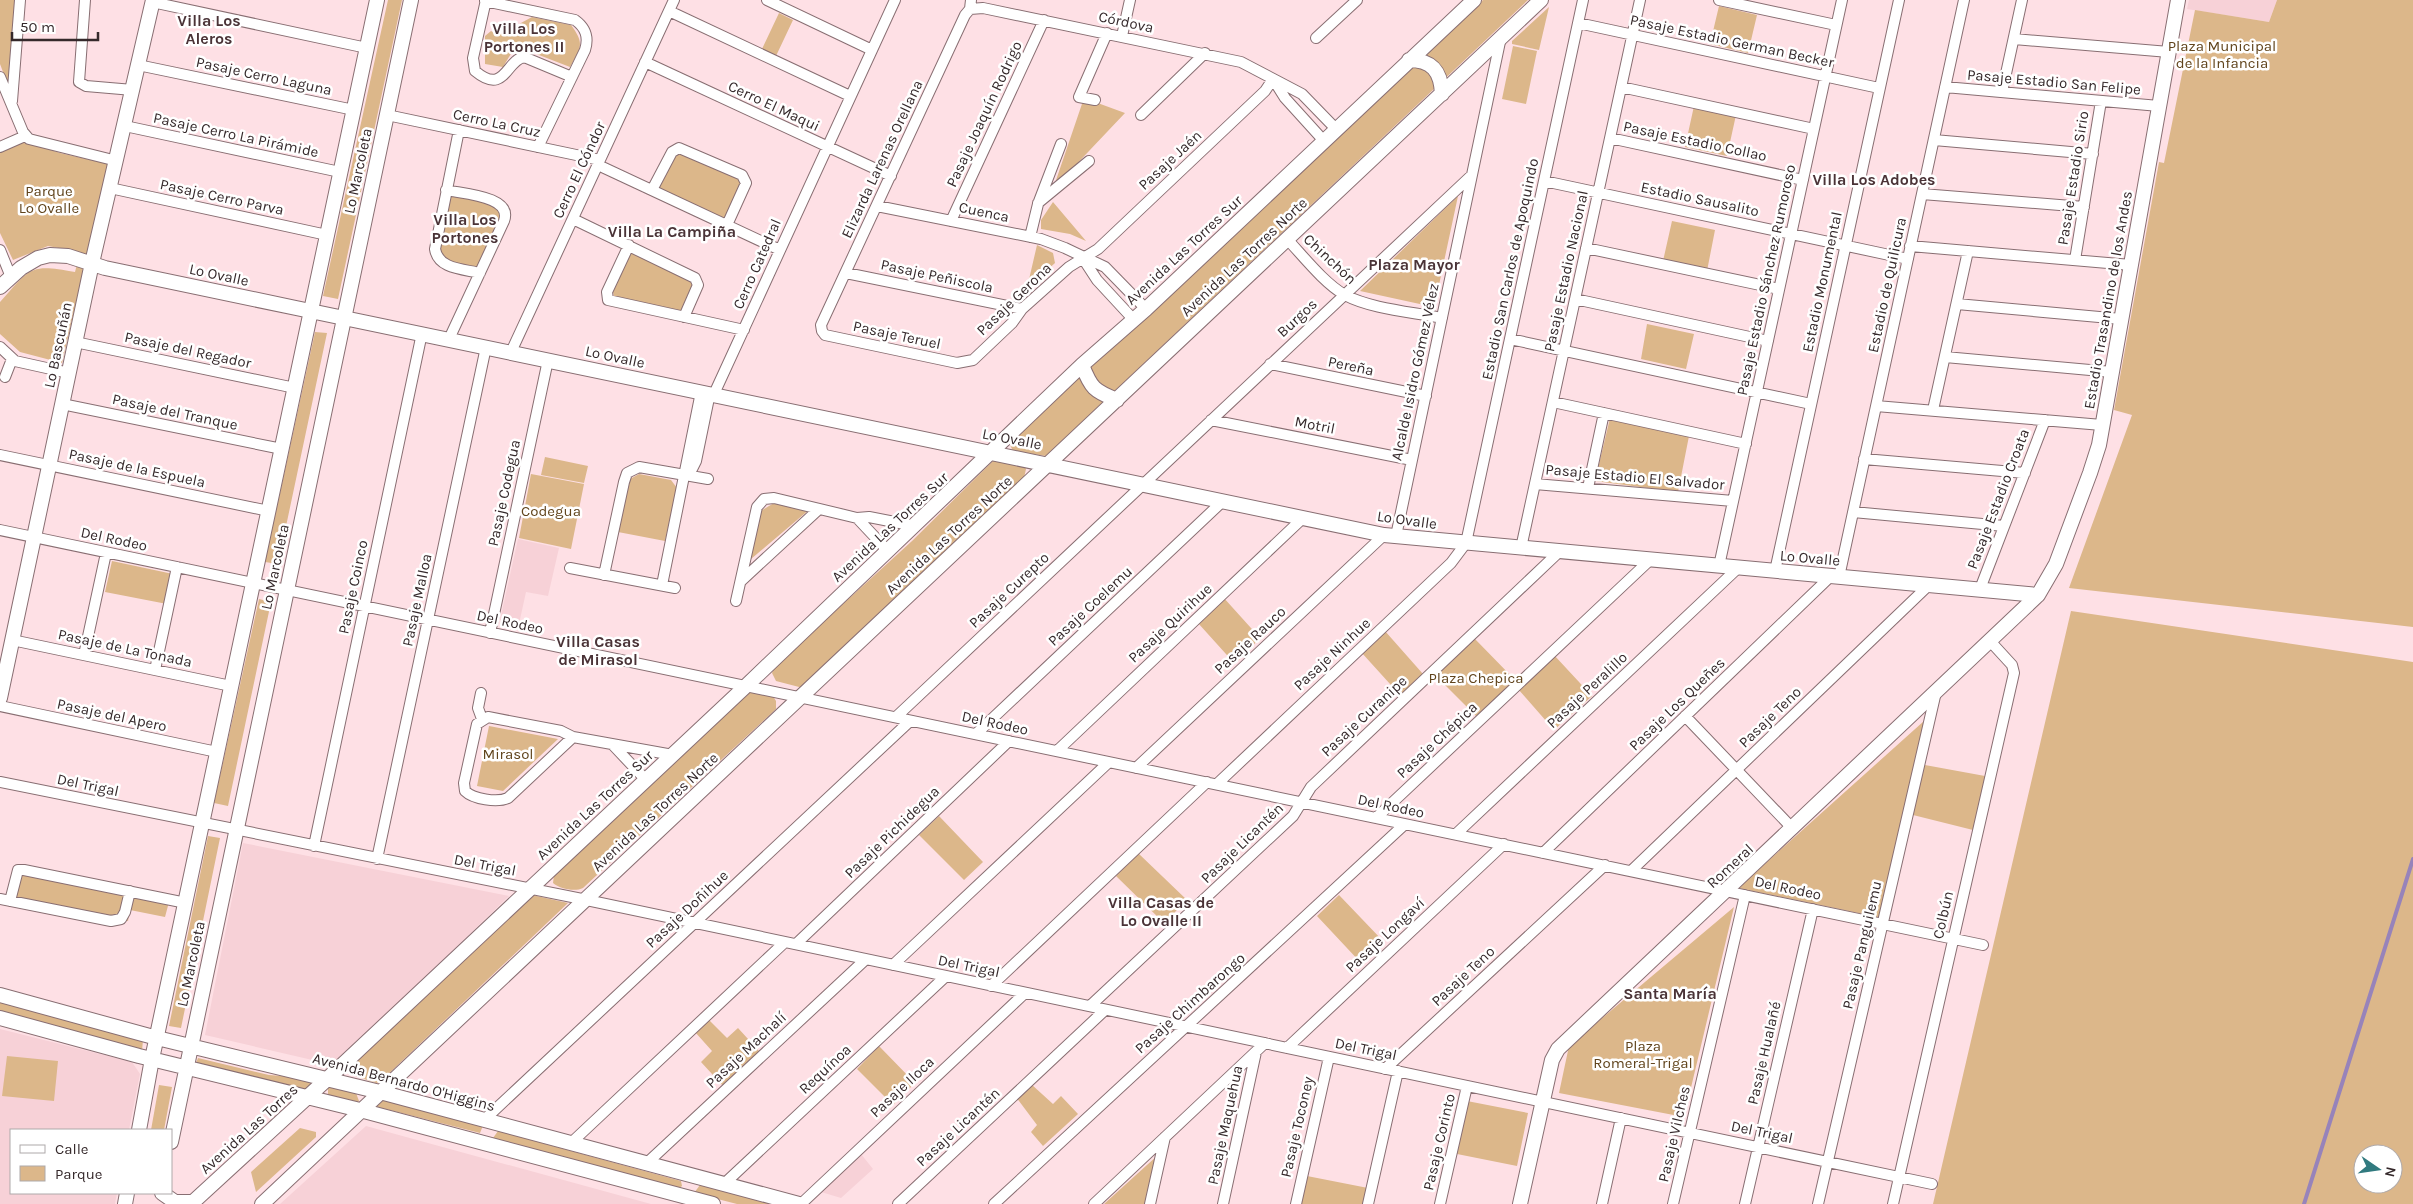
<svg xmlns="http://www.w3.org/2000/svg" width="2413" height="1204" viewBox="0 0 2413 1204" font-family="Karla,sans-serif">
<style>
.built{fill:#f7d1d7}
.green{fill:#dcb78a;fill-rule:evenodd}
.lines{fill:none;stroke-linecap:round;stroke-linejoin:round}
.stream{stroke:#9783ba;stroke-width:4}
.street-casing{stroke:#886e72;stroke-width:12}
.secondary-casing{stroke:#886e72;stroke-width:16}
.street{stroke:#fff;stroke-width:10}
.secondary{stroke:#fff;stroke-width:14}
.labels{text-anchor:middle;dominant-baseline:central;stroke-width:5;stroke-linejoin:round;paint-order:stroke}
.street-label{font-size:15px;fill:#35292b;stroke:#fff}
.park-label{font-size:15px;fill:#60431b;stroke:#fff}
.neighbourhood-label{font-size:16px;font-weight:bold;fill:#4a3337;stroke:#fff}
</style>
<rect width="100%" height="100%" fill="#fee0e5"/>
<!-- built -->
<path class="built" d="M 2189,0 L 2277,0 L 2269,22 L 2187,9 Z
M 518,539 L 559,548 L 548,596 L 526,592 L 519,624 L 500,620 Z
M 243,843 L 509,896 L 334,1065 L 205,1035 Z
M 0,1029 L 132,1062 L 140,1074 L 129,1130 L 11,1130 L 11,1193 L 117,1193 L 115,1204 L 0,1204 Z
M 366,1126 L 651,1204 L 280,1204 Z
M 861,1154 L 873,1169 L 841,1198 L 821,1192 Z"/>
<!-- green -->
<path class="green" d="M 0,0 L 17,0 L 8,85 L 0,64 Z
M 388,0 L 402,0 L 338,299 L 323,296 Z
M 1483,0 L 1528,0 L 1046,456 L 1013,451 L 1009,443 Z
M 2277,0 L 2413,0 L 2413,627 L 2069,588 L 2132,415 L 2114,410 L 2159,162 L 2164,163 L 2195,10 L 2269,22 Z
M 1719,6 L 1757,15 L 1748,53 L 1710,44 Z
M 1549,7 L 1539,50 L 1512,44 L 1512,41 Z
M 779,13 L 793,20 L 776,56 L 762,49 Z
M 532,17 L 571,25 C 585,44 581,47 570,67 L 526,50 L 512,52 L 503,67 L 485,64 L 485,36 L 491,31 L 499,35 Z
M 1513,46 L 1537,51 L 1526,104 L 1502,99 Z
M 1084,98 L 1125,113 L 1053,189 Z
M 1694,106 L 1736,115 L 1727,156 L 1685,147 Z
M 24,141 L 60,153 L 108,164 L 62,363 L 20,352 L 0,334 L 0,302 C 30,269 28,263 75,272 L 80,252 L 48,246 L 13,260 L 0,233 L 0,152 Z
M 679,151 L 741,180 L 742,182 L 727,217 L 722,218 L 660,189 L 659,186 L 675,154 Z
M 450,196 L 493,203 L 503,212 L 480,268 L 448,263 L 438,251 Z
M 1458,196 L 1436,299 L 1429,306 L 1360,291 Z
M 1053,202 L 1086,241 L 1070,234 L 1041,229 L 1041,220 Z
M 1672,221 L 1715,230 L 1707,271 L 1663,261 Z
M 1037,245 L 1053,253 L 1055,263 L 1027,288 Z
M 631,252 L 695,283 L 682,311 L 614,296 L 613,292 Z
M 1647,324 L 1694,334 L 1686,369 L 1641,359 Z
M 315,332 L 327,333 L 278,564 L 265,562 Z
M 1610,418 L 1689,436 L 1678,492 L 1595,481 Z
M 545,457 L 588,466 L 584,483 L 541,475 Z
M 997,457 L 1024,465 L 1026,469 L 1024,478 L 803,688 L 776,681 L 772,673 L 775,666 L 912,541 Z
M 531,474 L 584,484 L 571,549 L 519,538 Z
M 639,474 L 671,480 L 677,488 L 665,541 L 618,532 L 630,479 Z
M 774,503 L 810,509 L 751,559 L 759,512 Z
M 112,561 L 173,574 L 167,604 L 105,592 Z
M 1223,597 L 1260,638 L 1235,664 L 1198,623 Z
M 259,599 L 271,602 L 228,806 L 214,803 Z
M 2071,611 L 2413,662 L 2413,1204 L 1933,1204 ZM 2363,1154 L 2393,1154 L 2393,1184 L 2363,1184 Z
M 1385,631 L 1423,674 L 1400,695 L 1361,652 Z
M 1475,639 L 1515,680 L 1477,717 L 1436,676 Z
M 1554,655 L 1592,696 L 1554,730 L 1518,689 Z
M 748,691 L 773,696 L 776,701 L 776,709 L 583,888 C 575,892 560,889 553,883 L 554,875 Z
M 1924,721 L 1914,763 L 1985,776 L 1973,830 L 1905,813 L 1882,918 L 1738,888 Z
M 489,726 L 558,739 L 503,791 L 477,786 Z
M 939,816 L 983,862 L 964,880 L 919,835 Z
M 208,836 L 220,838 L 181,1028 L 169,1026 Z
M 1138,853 L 1187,900 L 1164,923 L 1116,876 Z
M 20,871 L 169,902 L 165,917 L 130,910 L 128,921 L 15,897 Z
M 532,895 L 568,903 L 380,1082 L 376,1083 L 352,1075 L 349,1065 Z
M 1339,895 L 1383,941 L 1361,963 L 1317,916 Z
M 1734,907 L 1684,1117 L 1559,1093 L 1569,1046 Z
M 0,1001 L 143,1040 L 142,1051 L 0,1012 Z
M 708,1019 L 727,1038 L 738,1028 L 759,1051 L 723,1086 L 701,1062 L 712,1051 L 695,1032 Z
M 879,1046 L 915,1083 L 893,1105 L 857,1069 Z
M 7,1056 L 58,1061 L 54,1101 L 2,1096 Z
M 198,1058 L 269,1075 L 295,1077 L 314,1082 L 305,1090 L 196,1063 Z
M 1031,1084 L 1053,1104 L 1061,1096 L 1078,1114 L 1043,1146 L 1031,1132 L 1037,1125 L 1016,1097 Z
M 159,1085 L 172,1087 L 164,1130 L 151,1130 Z
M 328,1086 L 356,1093 L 359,1101 L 357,1103 L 331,1097 L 328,1094 Z
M 383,1098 L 484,1123 L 480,1133 L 374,1106 Z
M 1467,1101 L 1528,1113 L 1517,1166 L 1457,1154 Z
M 300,1128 L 316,1132 L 316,1137 L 256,1192 L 251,1172 Z
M 498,1131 L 681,1181 L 682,1186 L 678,1189 L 493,1138 Z
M 1158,1155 L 1146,1204 L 1104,1204 Z
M 1307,1176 L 1368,1188 L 1365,1204 L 1301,1204 Z
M 700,1185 L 771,1204 L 737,1204 L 694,1193 Z"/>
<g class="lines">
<!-- stream -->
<path class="stream" d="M 2304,1204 L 2413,859"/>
<!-- street casing -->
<g class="street-casing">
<path id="street" d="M 85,0 L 79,82 L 86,86 L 133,90
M 486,0 L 473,58 L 475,71 C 505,96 506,60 524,57 L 572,77
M 767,0 L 872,50
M 971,0 L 970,9 L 965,15 L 821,325 L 822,331 L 825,335 L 957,363 L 973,360 L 1012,323 L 1022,309 L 1069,267 L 1098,249 L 1265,91 L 1273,79
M 1719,0 L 1836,25
M 485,1 L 575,20 C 586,28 589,37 585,50 L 538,147
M 152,2 L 367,48
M 970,9 L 983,8 L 1241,62 L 1302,94 L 1336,129
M 669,11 L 850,96
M 1578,23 L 1879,88
M 1122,36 L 1130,0
M 1316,38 L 1357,0
M 2014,39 L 2169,52
M 645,62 L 891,176
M 138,65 L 354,110
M 0,77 L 23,132 L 29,139 L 117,161
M 1273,79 L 1285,98 L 1324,141
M 1621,87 L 1814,129
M 1945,87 L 2159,106
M 2002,92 L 2022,0
M 1095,100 L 1079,97 L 1107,33
M 12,101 L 20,0
M 387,115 L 600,160
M 1141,115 L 1205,53
M 125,126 L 340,172
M 459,130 L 435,249 C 438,269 463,269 480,273
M 1610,138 L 1803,180
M 1934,140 L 2093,154
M 0,147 L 25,136
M 598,165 L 780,250
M 1544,181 L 1908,259
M 110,188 L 327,235
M 446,190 C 463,194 513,196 504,221 L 449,339
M 652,190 L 672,152 L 679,148 L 742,175 L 746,183 L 727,225
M 1922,194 L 2084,207
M 1038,203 L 1089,161
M 877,206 L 1041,239 L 1065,248 L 1105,267 L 1146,309
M 573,219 L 695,278 L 698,285 L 684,317
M 951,221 L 1044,20
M 1030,237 L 1038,204 L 1061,144
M 1287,239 C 1303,256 1325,284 1345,295 C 1371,309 1413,312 1442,318
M 629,245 L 607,292 L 608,300 L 744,330
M 1910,246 L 2131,265
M 1586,248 L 1779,289
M 0,250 L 11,277
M 1082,257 L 1097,280 L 1134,320
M 2075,260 L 2101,101
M 846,273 L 1022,309
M 1575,299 L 1768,341
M 1957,304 L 2121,319
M 1510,339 L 1811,404
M 75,342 L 295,388
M 0,347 L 15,361 L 69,373
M 511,352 L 674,0
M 1945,357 L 2112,372
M 1270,364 L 1426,396
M 5,377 L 12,359
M 714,394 L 895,0
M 1553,402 L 1746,444
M 62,404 L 282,449
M 1876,406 L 2102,425
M 1933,410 L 1968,251
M 1211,420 L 1412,460
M 0,455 L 269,511
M 1864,459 L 2025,473
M 685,476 L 692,469 L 696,461 L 710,393
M 1535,484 L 1733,501
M 1588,488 L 1604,413
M 1853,512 L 2004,526
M 857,518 L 888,551
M 0,530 L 1983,945
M 1396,536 L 1501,37
M 1521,548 L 1640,0
M 1719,566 L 1842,0
M 570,568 L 675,588
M 1775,571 L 1899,0
M 604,575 L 624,482 L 627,473 L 639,467 L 708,479
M 1839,577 L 1964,0
M 741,581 L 819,509
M 662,585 L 701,392
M 1980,589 L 2045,420
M 736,601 L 757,507 L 764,499 L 774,498 L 857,518 L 869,517 L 915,526
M 490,633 L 548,360
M 12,640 L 231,686
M 84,655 L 106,553
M 155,670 L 177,567
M 481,693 L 478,708 L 482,719
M 0,706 L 217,752
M 1685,716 L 1793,829
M 896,717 L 1472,175
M 976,734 L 1224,500
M 573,737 L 508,798 C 497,803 473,799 465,791 L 464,783 L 477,724 L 488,717 L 561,731 L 573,737 L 673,755
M 612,744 L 646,780
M 1057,751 L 1304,517
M 1136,768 L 1384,535
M 0,782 L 577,898 L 1932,1184
M 1217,784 L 1451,563 L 1466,543 L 1583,0
M 1376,818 L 1650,560
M 1456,834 L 1738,568
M 314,846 L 422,333
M 1543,853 L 1831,576
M 377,859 L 486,347
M 1631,871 L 1929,585
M 0,899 L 111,921 L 121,919 L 125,912 L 130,891
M 10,901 L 18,870 L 24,870 L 186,903
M 796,944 L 1009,741
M 893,965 L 1109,762
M 991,986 L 1207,782
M 1090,1006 L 1293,816 L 1311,787 L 1560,551
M 1287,1048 L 1504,844
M 1385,1069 L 1605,865
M 484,1120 L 910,721
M 571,1143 L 785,942
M 647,1163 L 866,959
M 724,1184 L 946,976
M 801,1204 L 1025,993
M 898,1204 L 1105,1010
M 994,1204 L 1405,824
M 1094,1204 L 1265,1043
M 1150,1204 L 1165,1137
M 1223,1204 L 1256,1052
M 1296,1204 L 1329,1057
M 1368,1204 L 1398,1071
M 1440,1204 L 1467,1086
M 1602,1204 L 1621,1118
M 1673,1204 L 1745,895
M 1745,1204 L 1813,909
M 1818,1204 L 1936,692
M 1893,1204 L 2014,673 L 2012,665 L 1990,641"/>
</g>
<!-- secondary casing -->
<g class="secondary-casing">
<path id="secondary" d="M 1409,60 C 1432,60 1441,71 1442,94
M 0,287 L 21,268 L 38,258 L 50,255 L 68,256 L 105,268 L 296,308 L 1384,535 L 2038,595
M 1082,365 C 1091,388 1094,391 1117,400
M 0,698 L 92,263 L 153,0
M 0,995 L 157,1038 L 380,1092 L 799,1204
M 0,1018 L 139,1056 L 360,1110 L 713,1204
M 139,1130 L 152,1059 L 377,0
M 171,1142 L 411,0
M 162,1193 L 175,1202 L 193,1202
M 125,1204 L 127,1193
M 191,1204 L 338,1069 L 746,686 L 1082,365 L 1146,309 L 1474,0
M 262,1204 L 1541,0
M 1520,1204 L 1552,1060 L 1558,1049 L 2038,595 L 2056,564 L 2090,473 L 2099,445 L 2178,0"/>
</g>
<!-- street -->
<use href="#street" class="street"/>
<!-- secondary -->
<use href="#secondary" class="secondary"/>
</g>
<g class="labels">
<!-- street labels -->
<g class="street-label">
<text transform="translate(1126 22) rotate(12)">Córdova</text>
<text transform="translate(1732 41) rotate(12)">Pasaje Estadio German Becker</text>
<text transform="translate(264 76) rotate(12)">Pasaje Cerro Laguna</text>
<text transform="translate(2054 82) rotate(5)">Pasaje Estadio San Felipe</text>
<text transform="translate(774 106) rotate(25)">Cerro El Maqui</text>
<text transform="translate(984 114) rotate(-65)">Pasaje Joaquín Rodrigo</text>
<text transform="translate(497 123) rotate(12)">Cerro La Cruz</text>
<text transform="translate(236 135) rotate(12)">Pasaje Cerro La Pirámide</text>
<text transform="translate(1695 141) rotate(12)">Pasaje Estadio Collao</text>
<text transform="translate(882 159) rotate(-65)">Elizarda Larenas Orellana</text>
<text transform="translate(1170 160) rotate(-43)">Pasaje Jaén</text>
<text transform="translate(579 170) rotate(-65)">Cerro El Cóndor</text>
<text transform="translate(358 171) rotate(-78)">Lo Marcoleta</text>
<text transform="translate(2073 178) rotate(-81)">Pasaje Estadio Sirio</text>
<text transform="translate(222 197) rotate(12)">Pasaje Cerro Parva</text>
<text transform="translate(1700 199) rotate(12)">Estadio Sausalito</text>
<text transform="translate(984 212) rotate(12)">Cuenca</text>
<text transform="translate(1184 250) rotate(-43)">Avenida Las Torres Sur</text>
<text transform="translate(1244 257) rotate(-43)">Avenida Las Torres Norte</text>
<text transform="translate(1330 259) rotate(43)">Chinchón</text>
<text transform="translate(757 264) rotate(-66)">Cerro Catedral</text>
<text transform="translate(1510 269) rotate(-78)">Estadio San Carlos de Apoquindo</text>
<text transform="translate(1566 271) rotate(-78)">Pasaje Estadio Nacional</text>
<text transform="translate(219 275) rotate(12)">Lo Ovalle</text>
<text transform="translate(937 276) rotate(12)">Pasaje Peñiscola</text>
<text transform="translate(1766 280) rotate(-78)">Pasaje Estadio Sánchez Rumoroso</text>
<text transform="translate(1822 282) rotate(-78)">Estadio Monumental</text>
<text transform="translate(1887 285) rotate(-78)">Estadio de Quilicura</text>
<text transform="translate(1014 299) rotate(-44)">Pasaje Gerona</text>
<text transform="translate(2108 300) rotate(-80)">Estadio Trasandino de los Andes</text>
<text transform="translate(1297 318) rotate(-43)">Burgos</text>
<text transform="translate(897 335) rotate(12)">Pasaje Teruel</text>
<text transform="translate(58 345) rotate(-78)">Lo Bascuñán</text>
<text transform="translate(188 350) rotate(12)">Pasaje del Regador</text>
<text transform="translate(615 357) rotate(12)">Lo Ovalle</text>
<text transform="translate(1351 366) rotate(12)">Pereña</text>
<text transform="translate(1415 372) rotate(-78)">Alcalde Isidro Gómez Vélez</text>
<text transform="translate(175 412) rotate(12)">Pasaje del Tranque</text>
<text transform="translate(1315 425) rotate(11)">Motril</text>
<text transform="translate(1012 439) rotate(11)">Lo Ovalle</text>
<text transform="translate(137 468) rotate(12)">Pasaje de la Espuela</text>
<text transform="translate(1635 477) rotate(5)">Pasaje Estadio El Salvador</text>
<text transform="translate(504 493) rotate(-78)">Pasaje Codegua</text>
<text transform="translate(1998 499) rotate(-69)">Pasaje Estadio Croata</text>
<text transform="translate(1407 520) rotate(8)">Lo Ovalle</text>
<text transform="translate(890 527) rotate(-43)">Avenida Las Torres Sur</text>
<text transform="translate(949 535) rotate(-43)">Avenida Las Torres Norte</text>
<text transform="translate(114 539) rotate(12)">Del Rodeo</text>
<text transform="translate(1810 558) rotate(5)">Lo Ovalle</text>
<text transform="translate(275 567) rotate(-78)">Lo Marcoleta</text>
<text transform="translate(353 587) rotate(-78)">Pasaje Coinco</text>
<text transform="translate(1009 590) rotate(-43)">Pasaje Curepto</text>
<text transform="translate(417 600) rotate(-78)">Pasaje Malloa</text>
<text transform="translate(1090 606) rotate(-43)">Pasaje Coelemu</text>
<text transform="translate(510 622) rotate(12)">Del Rodeo</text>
<text transform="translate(1170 623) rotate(-43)">Pasaje Quirihue</text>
<text transform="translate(1250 640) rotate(-43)">Pasaje Rauco</text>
<text transform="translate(125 648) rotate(12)">Pasaje de La Tonada</text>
<text transform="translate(1332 654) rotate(-43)">Pasaje Ninhue</text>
<text transform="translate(1587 690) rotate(-43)">Pasaje Peralillo</text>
<text transform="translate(1677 704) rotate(-44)">Pasaje Los Queñes</text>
<text transform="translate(112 715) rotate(12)">Pasaje del Apero</text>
<text transform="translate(1364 716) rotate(-43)">Pasaje Curanipe</text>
<text transform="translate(1770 717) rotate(-44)">Pasaje Teno</text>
<text transform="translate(995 723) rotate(12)">Del Rodeo</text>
<text transform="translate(1437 740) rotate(-43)">Pasaje Chépica</text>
<text transform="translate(88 785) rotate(12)">Del Trigal</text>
<text transform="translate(595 805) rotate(-43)">Avenida Las Torres Sur</text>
<text transform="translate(1391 806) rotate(12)">Del Rodeo</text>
<text transform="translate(655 812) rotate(-43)">Avenida Las Torres Norte</text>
<text transform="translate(892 832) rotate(-44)">Pasaje Pichidegua</text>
<text transform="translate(1242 843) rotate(-44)">Pasaje Licantén</text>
<text transform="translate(485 865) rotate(11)">Del Trigal</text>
<text transform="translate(1730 866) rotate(-43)">Romeral</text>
<text transform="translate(1788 888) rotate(12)">Del Rodeo</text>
<text transform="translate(687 909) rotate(-43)">Pasaje Doñihue</text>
<text transform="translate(1943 915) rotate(-77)">Colbún</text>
<text transform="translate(1385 935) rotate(-43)">Pasaje Longaví</text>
<text transform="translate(1862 945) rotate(-77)">Pasaje Panguilemu</text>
<text transform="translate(191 964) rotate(-78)">Lo Marcoleta</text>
<text transform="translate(969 966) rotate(12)">Del Trigal</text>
<text transform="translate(1463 976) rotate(-43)">Pasaje Teno</text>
<text transform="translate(1190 1003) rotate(-42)">Pasaje Chimbarongo</text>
<text transform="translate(1366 1049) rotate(12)">Del Trigal</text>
<text transform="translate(746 1050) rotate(-43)">Pasaje Machalí</text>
<text transform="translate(1764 1053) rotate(-77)">Pasaje Hualañé</text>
<text transform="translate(825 1069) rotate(-43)">Requínoa</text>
<text transform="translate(404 1082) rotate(15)">Avenida Bernardo O'Higgins</text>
<text transform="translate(902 1087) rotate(-43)">Pasaje Iloca</text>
<text transform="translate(1225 1125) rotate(-78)">Pasaje Maquehua</text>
<text transform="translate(958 1127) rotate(-43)">Pasaje Licantén</text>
<text transform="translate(1297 1127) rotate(-77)">Pasaje Toconey</text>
<text transform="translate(249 1129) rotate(-42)">Avenida Las Torres</text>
<text transform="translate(1762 1132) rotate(12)">Del Trigal</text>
<text transform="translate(1674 1134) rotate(-77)">Pasaje Vilches</text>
<text transform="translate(1439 1142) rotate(-77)">Pasaje Corinto</text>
</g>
<!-- park labels -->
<g class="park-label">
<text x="2222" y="46">Plaza Municipal<tspan x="2222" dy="17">de la Infancia</tspan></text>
<text x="49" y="191">Parque<tspan x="49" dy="17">Lo Ovalle</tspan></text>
<text x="551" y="511">Codegua</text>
<text x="1476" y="678">Plaza Chepica</text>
<text x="508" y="754">Mirasol</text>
<text x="1643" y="1046">Plaza<tspan x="1643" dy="17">Romeral-Trigal</tspan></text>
</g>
<!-- neighbourhood labels -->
<g class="neighbourhood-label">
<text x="209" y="20">Villa Los<tspan x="209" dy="18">Aleros</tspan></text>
<text x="524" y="28">Villa Los<tspan x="524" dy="18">Portones II</tspan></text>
<text x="1874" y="179">Villa Los Adobes</text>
<text x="465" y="219">Villa Los<tspan x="465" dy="18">Portones</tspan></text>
<text x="672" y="231">Villa La Campiña</text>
<text x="1414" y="264">Plaza Mayor</text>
<text x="598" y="641">Villa Casas<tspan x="598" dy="18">de Mirasol</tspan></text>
<text x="1161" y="902">Villa Casas de<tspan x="1161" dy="18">Lo Ovalle II</tspan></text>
<text x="1670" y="993">Santa María</text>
</g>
</g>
<!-- legend -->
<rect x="10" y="1129" width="162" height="65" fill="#ffffff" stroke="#aea9aa"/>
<rect x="20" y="1145" width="25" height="8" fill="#ffffff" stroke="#aea9aa"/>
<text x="55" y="1154" font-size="15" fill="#35292b">Calle</text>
<rect x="20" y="1166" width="25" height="15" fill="#dcb78a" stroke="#aea9aa"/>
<text x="55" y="1179" font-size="15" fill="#35292b">Parque</text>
<!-- north arrow -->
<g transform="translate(2378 1169) rotate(103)"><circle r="24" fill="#ffffff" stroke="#aea9aa"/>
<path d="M0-4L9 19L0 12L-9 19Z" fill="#317a7f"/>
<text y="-8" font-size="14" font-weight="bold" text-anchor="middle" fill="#35292b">N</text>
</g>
<!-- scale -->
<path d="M12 32v8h86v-8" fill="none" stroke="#35292b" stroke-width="2.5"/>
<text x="20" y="32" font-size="15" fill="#35292b" stroke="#ffffff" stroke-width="4" paint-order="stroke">50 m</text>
</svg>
